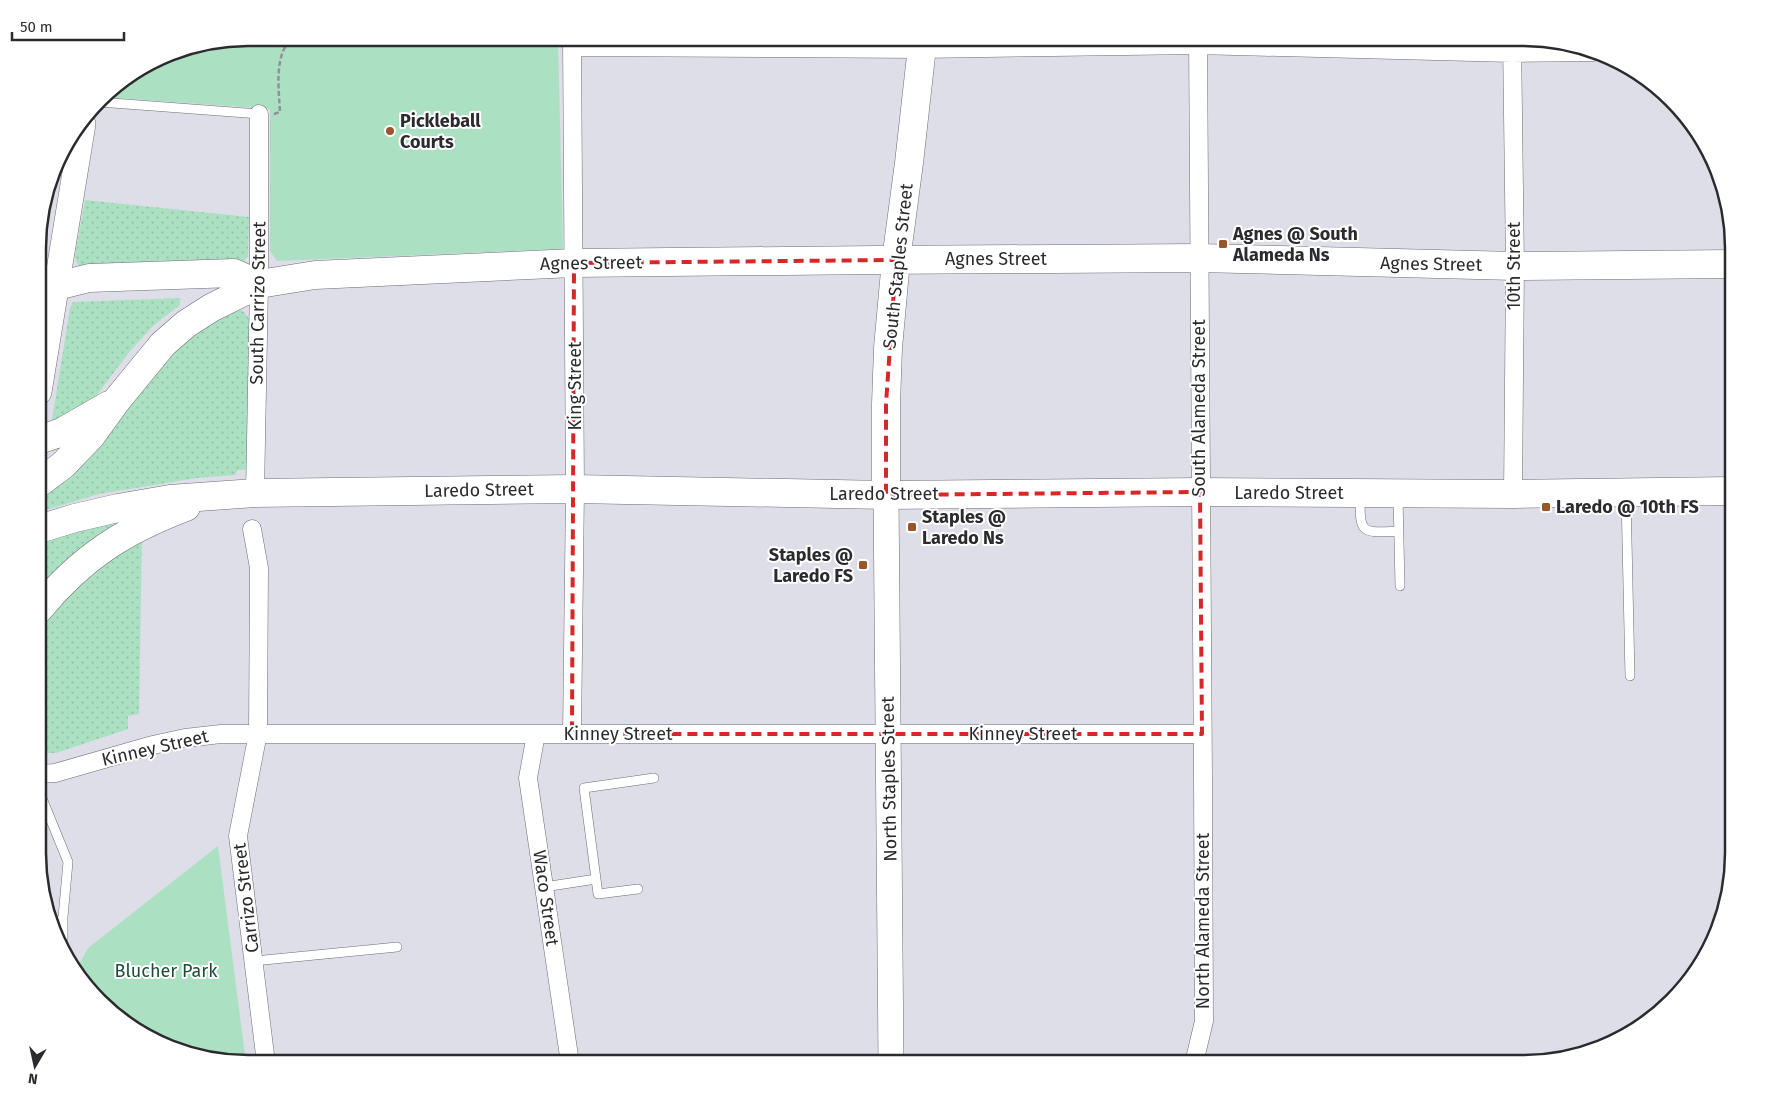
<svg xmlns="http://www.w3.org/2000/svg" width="1771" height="1101" viewBox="0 0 1771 1101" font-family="'Fira Sans',sans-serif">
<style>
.grass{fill:url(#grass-dots)}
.green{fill:#ace0c2}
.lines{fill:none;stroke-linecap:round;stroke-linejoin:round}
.service-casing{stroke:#6c6c75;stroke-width:10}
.minor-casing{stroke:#6c6c75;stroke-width:19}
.secondary-casing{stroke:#6c6c75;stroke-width:26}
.primary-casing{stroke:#6c6c75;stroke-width:29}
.path{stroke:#919198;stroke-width:2.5;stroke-dasharray:5 2.5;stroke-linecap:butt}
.service{stroke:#fff;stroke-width:9}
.minor{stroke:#fff;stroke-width:18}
.secondary{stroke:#fff;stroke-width:25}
.primary{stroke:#fff;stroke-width:28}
.marked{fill:none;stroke:#d62828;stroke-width:4;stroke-dasharray:10 6;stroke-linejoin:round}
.poi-dot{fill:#9a5528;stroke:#fff;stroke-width:2}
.labels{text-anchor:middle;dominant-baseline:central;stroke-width:4;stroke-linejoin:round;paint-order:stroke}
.poi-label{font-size:18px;font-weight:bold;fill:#2b2b2f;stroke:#fff;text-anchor:start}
.street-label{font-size:18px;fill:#2b2b2f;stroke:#fff}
.park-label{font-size:18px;fill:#1c4c35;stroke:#fff}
.rim{fill:none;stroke:#2b2b2f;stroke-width:2.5}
</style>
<defs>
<pattern id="grass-dots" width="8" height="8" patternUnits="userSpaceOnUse" patternTransform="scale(1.25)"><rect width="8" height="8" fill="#ace0c2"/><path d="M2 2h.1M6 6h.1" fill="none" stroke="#94c0a7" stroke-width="1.8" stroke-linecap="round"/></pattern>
</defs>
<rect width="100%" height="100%" fill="#dedee8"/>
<!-- grass -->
<path class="grass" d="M 85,200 L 249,217 L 248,256 L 243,262 L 235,265 L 81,268 L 76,262 L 75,256 Z
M 180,298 L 180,305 L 154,325 L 130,351 L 87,408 L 50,432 L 70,308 L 73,302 Z
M 238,309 L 244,312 L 251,321 L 247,466 L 245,470 L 238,470 L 235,475 L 197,478 L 99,494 L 39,512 L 39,498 L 65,480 L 92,456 L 114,429 L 133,398 L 180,345 L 210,323 Z
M 125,519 L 39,599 L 39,545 L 69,534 Z
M 142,535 L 139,714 L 128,716 L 128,729 L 56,753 L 39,753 L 39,736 L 45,735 L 45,710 L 39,710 L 39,625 L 63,594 Z"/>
<!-- green -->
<path class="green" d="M 248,38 L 558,38 L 563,249 L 277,261 L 270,251 L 270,109 L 103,97 L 109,90 L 168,53 Z
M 218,846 L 246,1063 L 181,1052 L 131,1028 L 75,972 L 88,948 Z"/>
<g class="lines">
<!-- service casing -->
<g class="service-casing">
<path id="service" d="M 99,102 L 259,114
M 1360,495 C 1360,534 1360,533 1399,531
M 1626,495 L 1630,676
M 1398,496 L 1400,586
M 39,791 L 68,862 L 63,917 L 57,927
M 596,879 L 598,894 L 638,889
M 544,887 L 596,879 L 584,788 L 654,778
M 63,944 L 63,917
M 253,961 L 397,947"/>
</g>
<!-- minor casing -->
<g class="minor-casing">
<path id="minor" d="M 572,38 L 575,489 L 572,734
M 1512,38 L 1515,266 L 1513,494
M 572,47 L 921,49 L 1197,45 L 1512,53 L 1593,52
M 255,493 L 259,284 L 259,114
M 252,529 L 259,568 L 258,733 L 238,836 L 266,1063
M 536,734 L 528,778 L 570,1063
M 39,774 L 55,773 L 153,745 L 185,738 L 221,734 L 1202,734
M 1194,1063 L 1204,1021 L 1203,778 L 1198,38"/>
</g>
<!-- secondary casing -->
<g class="secondary-casing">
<path id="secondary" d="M 39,392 L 83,124
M 886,495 L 891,1063"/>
</g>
<!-- primary casing -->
<g class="primary-casing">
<path id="primary" d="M 57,286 L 89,278 L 234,273 L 259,284
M 39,440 L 62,432 L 109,405
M 39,483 L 63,465 L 91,436 L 117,400 L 163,344 L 186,324 L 211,308 L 259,284 L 315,275 L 574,263 L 877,260 L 1198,258 L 1515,266 L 1733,264
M 886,495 L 886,404 L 888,348 L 896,260 L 909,163 L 923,38
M 39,529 L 75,518 L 118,508 L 170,499 L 255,493 L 575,489 L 886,495 L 1200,492 L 1513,494 L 1733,491
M 39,609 C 82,557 123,531 186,507"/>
</g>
<!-- path -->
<path class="path" d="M 330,38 L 344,40 L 347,38
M 274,114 L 280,112 C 279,92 273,50 294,38"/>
<!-- service -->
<use href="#service" class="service"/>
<!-- minor -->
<use href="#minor" class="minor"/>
<!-- secondary -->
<use href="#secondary" class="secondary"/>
<!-- primary -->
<use href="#primary" class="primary"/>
</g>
<!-- marked area -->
<path class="marked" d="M 896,260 L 886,404 L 886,495 L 1200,492 L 1202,734 L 572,734 L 574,263 Z"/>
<!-- markers -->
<g class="poi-dot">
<circle cx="390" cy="131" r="5"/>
<rect x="1218" y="239" width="10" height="10" rx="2.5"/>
<rect x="1541" y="502" width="10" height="10" rx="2.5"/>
<rect x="907" y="522" width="10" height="10" rx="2.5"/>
<rect x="858" y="560" width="10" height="10" rx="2.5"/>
</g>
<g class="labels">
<!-- poi labels -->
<g class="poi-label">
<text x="400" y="121">Pickleball<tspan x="400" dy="21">Courts</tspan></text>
<text x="1233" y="234">Agnes @ South<tspan x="1233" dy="21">Alameda Ns</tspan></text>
<text x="1556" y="507">Laredo @ 10th FS</text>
<text x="922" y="517">Staples @<tspan x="922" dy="21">Laredo Ns</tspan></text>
<text x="853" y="555" text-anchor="end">Staples @<tspan x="853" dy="21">Laredo FS</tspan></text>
</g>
<!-- street labels -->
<g class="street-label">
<text x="996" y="259">Agnes Street</text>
<text transform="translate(591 263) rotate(-1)">Agnes Street</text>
<text transform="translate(1431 264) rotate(1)">Agnes Street</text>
<text transform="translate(898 266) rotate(-84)">South Staples Street</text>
<text transform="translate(1514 266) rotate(-90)">10th Street</text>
<text transform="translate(258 303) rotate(-89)">South Carrizo Street</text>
<text transform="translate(575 386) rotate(-90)">King Street</text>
<text transform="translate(1199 408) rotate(-90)">South Alameda Street</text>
<text transform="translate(479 490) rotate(-1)">Laredo Street</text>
<text x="1289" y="493">Laredo Street</text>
<text x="884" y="494">Laredo Street</text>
<text x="618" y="734">Kinney Street</text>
<text x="1023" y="734">Kinney Street</text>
<text transform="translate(155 748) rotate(-13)">Kinney Street</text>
<text transform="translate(889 779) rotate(-91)">North Staples Street</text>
<text transform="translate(246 898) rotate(-97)">Carrizo Street</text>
<text transform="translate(546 898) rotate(82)">Waco Street</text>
<text transform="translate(1203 921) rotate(-90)">North Alameda Street</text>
</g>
<!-- park labels -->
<g class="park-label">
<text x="166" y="971">Blucher Park</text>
</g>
</g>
<!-- crop -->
<path d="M0 0H1771V1101H0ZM248 46H1523A202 202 0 0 1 1725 248V853A202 202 0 0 1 1523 1055H248A202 202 0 0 1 46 853V248A202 202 0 0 1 248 46Z" fill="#fff" fill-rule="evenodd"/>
<path class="rim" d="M248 46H1523A202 202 0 0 1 1725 248V853A202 202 0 0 1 1523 1055H248A202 202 0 0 1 46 853V248A202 202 0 0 1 248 46Z"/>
<!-- north arrow -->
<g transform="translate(35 1066) rotate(189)" stroke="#ffffff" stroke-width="4" paint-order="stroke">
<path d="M0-4L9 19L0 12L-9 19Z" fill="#2b2b2f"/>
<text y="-8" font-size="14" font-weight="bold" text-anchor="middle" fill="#2b2b2f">N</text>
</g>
<!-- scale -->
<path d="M12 32v8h112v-8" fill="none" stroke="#2b2b2f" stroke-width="2.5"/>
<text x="20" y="32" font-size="15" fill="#2b2b2f" stroke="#ffffff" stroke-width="4" paint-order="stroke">50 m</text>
</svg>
